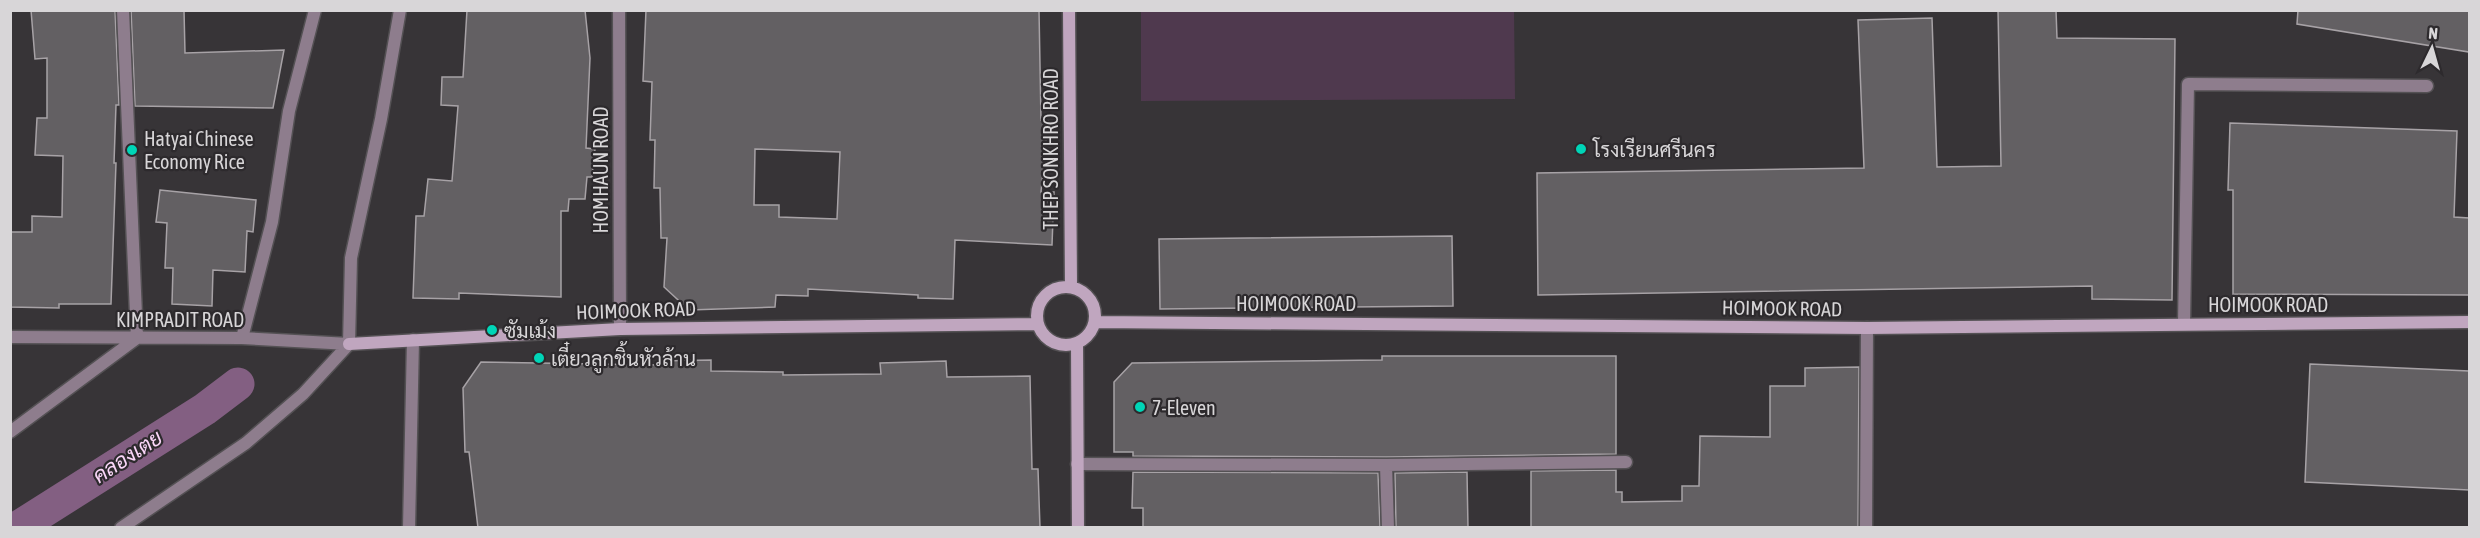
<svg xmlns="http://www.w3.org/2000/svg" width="2480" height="538" viewBox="0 0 2480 538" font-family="'Asap Condensed',Sarabun,sans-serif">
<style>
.green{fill:#4f394e}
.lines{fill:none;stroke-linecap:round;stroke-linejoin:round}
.canal{stroke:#835f82;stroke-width:33}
.building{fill:#636063;stroke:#a7a2a6;stroke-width:1.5;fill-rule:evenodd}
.street-casing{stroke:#545154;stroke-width:15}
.secondary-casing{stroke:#545154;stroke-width:15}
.street{stroke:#8e7d8d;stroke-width:12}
.secondary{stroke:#c0a6bf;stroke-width:12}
.poi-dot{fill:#00d5b7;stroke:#2d2a2d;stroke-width:2}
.labels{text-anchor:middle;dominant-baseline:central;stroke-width:4.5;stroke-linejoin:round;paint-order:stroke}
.poi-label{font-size:20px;fill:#d8d6d8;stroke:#2d2a2d;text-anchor:start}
.street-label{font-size:20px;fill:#d8d6d8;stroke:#2d2a2d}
.water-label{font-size:21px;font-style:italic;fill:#fbd7f9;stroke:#2d2a2d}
</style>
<rect width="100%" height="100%" fill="#373437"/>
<!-- green -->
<path class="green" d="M 1141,11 L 1514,11 L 1515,99 L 1141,101 Z"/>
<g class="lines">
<!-- canal -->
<path class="canal" d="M 17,528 L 205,409 L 238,384"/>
</g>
<!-- building -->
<path class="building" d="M 31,10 L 115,10 L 119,105 L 116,105 L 114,163 L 116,163 L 111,304 L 59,304 L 59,308 L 10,307 L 10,232 L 32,232 L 32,216 L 62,217 L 63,156 L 35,155 L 37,118 L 47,118 L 47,58 L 35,59 Z
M 131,10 L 184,10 L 185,53 L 284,50 L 273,108 L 135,106 Z
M 467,10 L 585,10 L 590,58 L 586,148 L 595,149 L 592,177 L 587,177 L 585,199 L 569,199 L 568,211 L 561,211 L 561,297 L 459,293 L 459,299 L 413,298 L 416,216 L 424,216 L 428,179 L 452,181 L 458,106 L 441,105 L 442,77 L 463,77 Z
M 646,10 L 1039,10 L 1041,120 L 1048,121 L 1041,192 L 1054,192 L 1052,245 L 955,240 L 953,299 L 918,298 L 918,295 L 808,289 L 808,296 L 776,295 L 775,307 L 689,310 L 664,287 L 667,238 L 661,238 L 660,188 L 654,188 L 655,140 L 650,140 L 652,82 L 643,81 ZM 755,149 L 840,152 L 837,219 L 779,217 L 779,205 L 754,205 Z
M 1998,10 L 2056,10 L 2057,38 L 2175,39 L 2172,300 L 2092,299 L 2092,286 L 1538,295 L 1537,173 L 1864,168 L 1858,20 L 1932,18 L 1937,167 L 2001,166 Z
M 2298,10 L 2469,10 L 2469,52 L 2297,24 Z
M 2230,123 L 2457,131 L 2454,217 L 2469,218 L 2469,295 L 2233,294 L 2233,190 L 2228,190 Z
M 160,190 L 256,200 L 253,232 L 247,231 L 245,272 L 213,270 L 212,306 L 172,304 L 173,268 L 165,268 L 167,223 L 156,222 Z
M 1452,236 L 1453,306 L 1160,309 L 1159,239 Z
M 1382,356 L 1616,356 L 1616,454 L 1386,457 L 1133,456 L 1133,452 L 1114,452 L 1114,382 L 1132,363 L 1382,360 Z
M 711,360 L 711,371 L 783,372 L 783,375 L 881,374 L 880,363 L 946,361 L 947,377 L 1030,376 L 1032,469 L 1038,469 L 1040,528 L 478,528 L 469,452 L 465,452 L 463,388 L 481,362 L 658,365 L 658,361 Z
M 2310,364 L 2469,371 L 2469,490 L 2305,482 Z
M 1859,367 L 1858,528 L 1531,528 L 1531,471 L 1616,470 L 1616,492 L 1622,492 L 1622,502 L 1682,501 L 1682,486 L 1699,486 L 1700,436 L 1770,437 L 1770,386 L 1805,386 L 1805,368 Z
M 1133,472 L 1378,473 L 1380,528 L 1143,528 L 1143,508 L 1132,508 Z
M 1467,472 L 1468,528 L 1396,528 L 1395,473 Z"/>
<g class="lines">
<!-- street casing -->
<g class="street-casing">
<path id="street" d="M 619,10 L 620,329
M 2184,324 L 2188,84 L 2427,86
M 10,337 L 242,338 L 349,344
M 242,338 L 272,222 L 289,111 L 315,10
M 349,344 L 351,258 L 381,119 L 400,10
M 10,432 L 137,338 L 123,10
M 1077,464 L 1386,465 L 1626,462
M 1386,465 L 1388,528
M 121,528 L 246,443 L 303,394 L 349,344
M 409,528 L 413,340
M 1866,528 L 1867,328"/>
</g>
<!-- secondary casing -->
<g class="secondary-casing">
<path id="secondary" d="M 1069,10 L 1071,287
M1037 316a29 29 0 1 1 58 0a29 29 0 1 1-58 0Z
M 1095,322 L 1867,328 L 2470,322
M 1077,343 L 1078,528
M 349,344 L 620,329 L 1038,324"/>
</g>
<!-- street -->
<use href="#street" class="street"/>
<!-- secondary -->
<use href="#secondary" class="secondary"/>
</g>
<!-- markers -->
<g class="poi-dot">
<circle cx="1581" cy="149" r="6"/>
<circle cx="132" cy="150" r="6"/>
<circle cx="492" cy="330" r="6"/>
<circle cx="539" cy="358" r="6"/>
<circle cx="1140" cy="407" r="6"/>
</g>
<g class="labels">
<!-- poi labels -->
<g class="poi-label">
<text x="144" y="138">Hatyai Chinese<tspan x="144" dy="23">Economy Rice</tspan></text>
<text x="1593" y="149">โรงเรียนศรีนคร</text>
<text x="504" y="330">ซัมเม้ง</text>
<text x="551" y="358">เตี๋ยวลูกชิ้นหัวล้าน</text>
<text x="1152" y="407">7-Eleven</text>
</g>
<!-- street labels -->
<g class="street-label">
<text transform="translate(1050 149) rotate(-90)">THEP SONKHRO ROAD</text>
<text transform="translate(600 170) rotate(-90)">HOMHAUN ROAD</text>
<text x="1296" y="303">HOIMOOK ROAD</text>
<text x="2268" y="304">HOIMOOK ROAD</text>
<text transform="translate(1782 308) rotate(1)">HOIMOOK ROAD</text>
<text transform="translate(636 310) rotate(-2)">HOIMOOK ROAD</text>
<text x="180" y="319">KIMPRADIT ROAD</text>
</g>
<!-- water labels -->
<g class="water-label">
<text transform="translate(127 456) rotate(-33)">คลองเตย</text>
</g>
</g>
<!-- border -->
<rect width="2480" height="538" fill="none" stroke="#d8d6d8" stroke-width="24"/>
<!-- north arrow -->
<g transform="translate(2432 48) rotate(5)" stroke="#2d2a2d" stroke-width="4.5" paint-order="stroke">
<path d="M0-4.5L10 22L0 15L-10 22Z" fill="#d8d6d8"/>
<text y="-9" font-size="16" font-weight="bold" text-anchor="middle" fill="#d8d6d8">N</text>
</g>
</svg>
